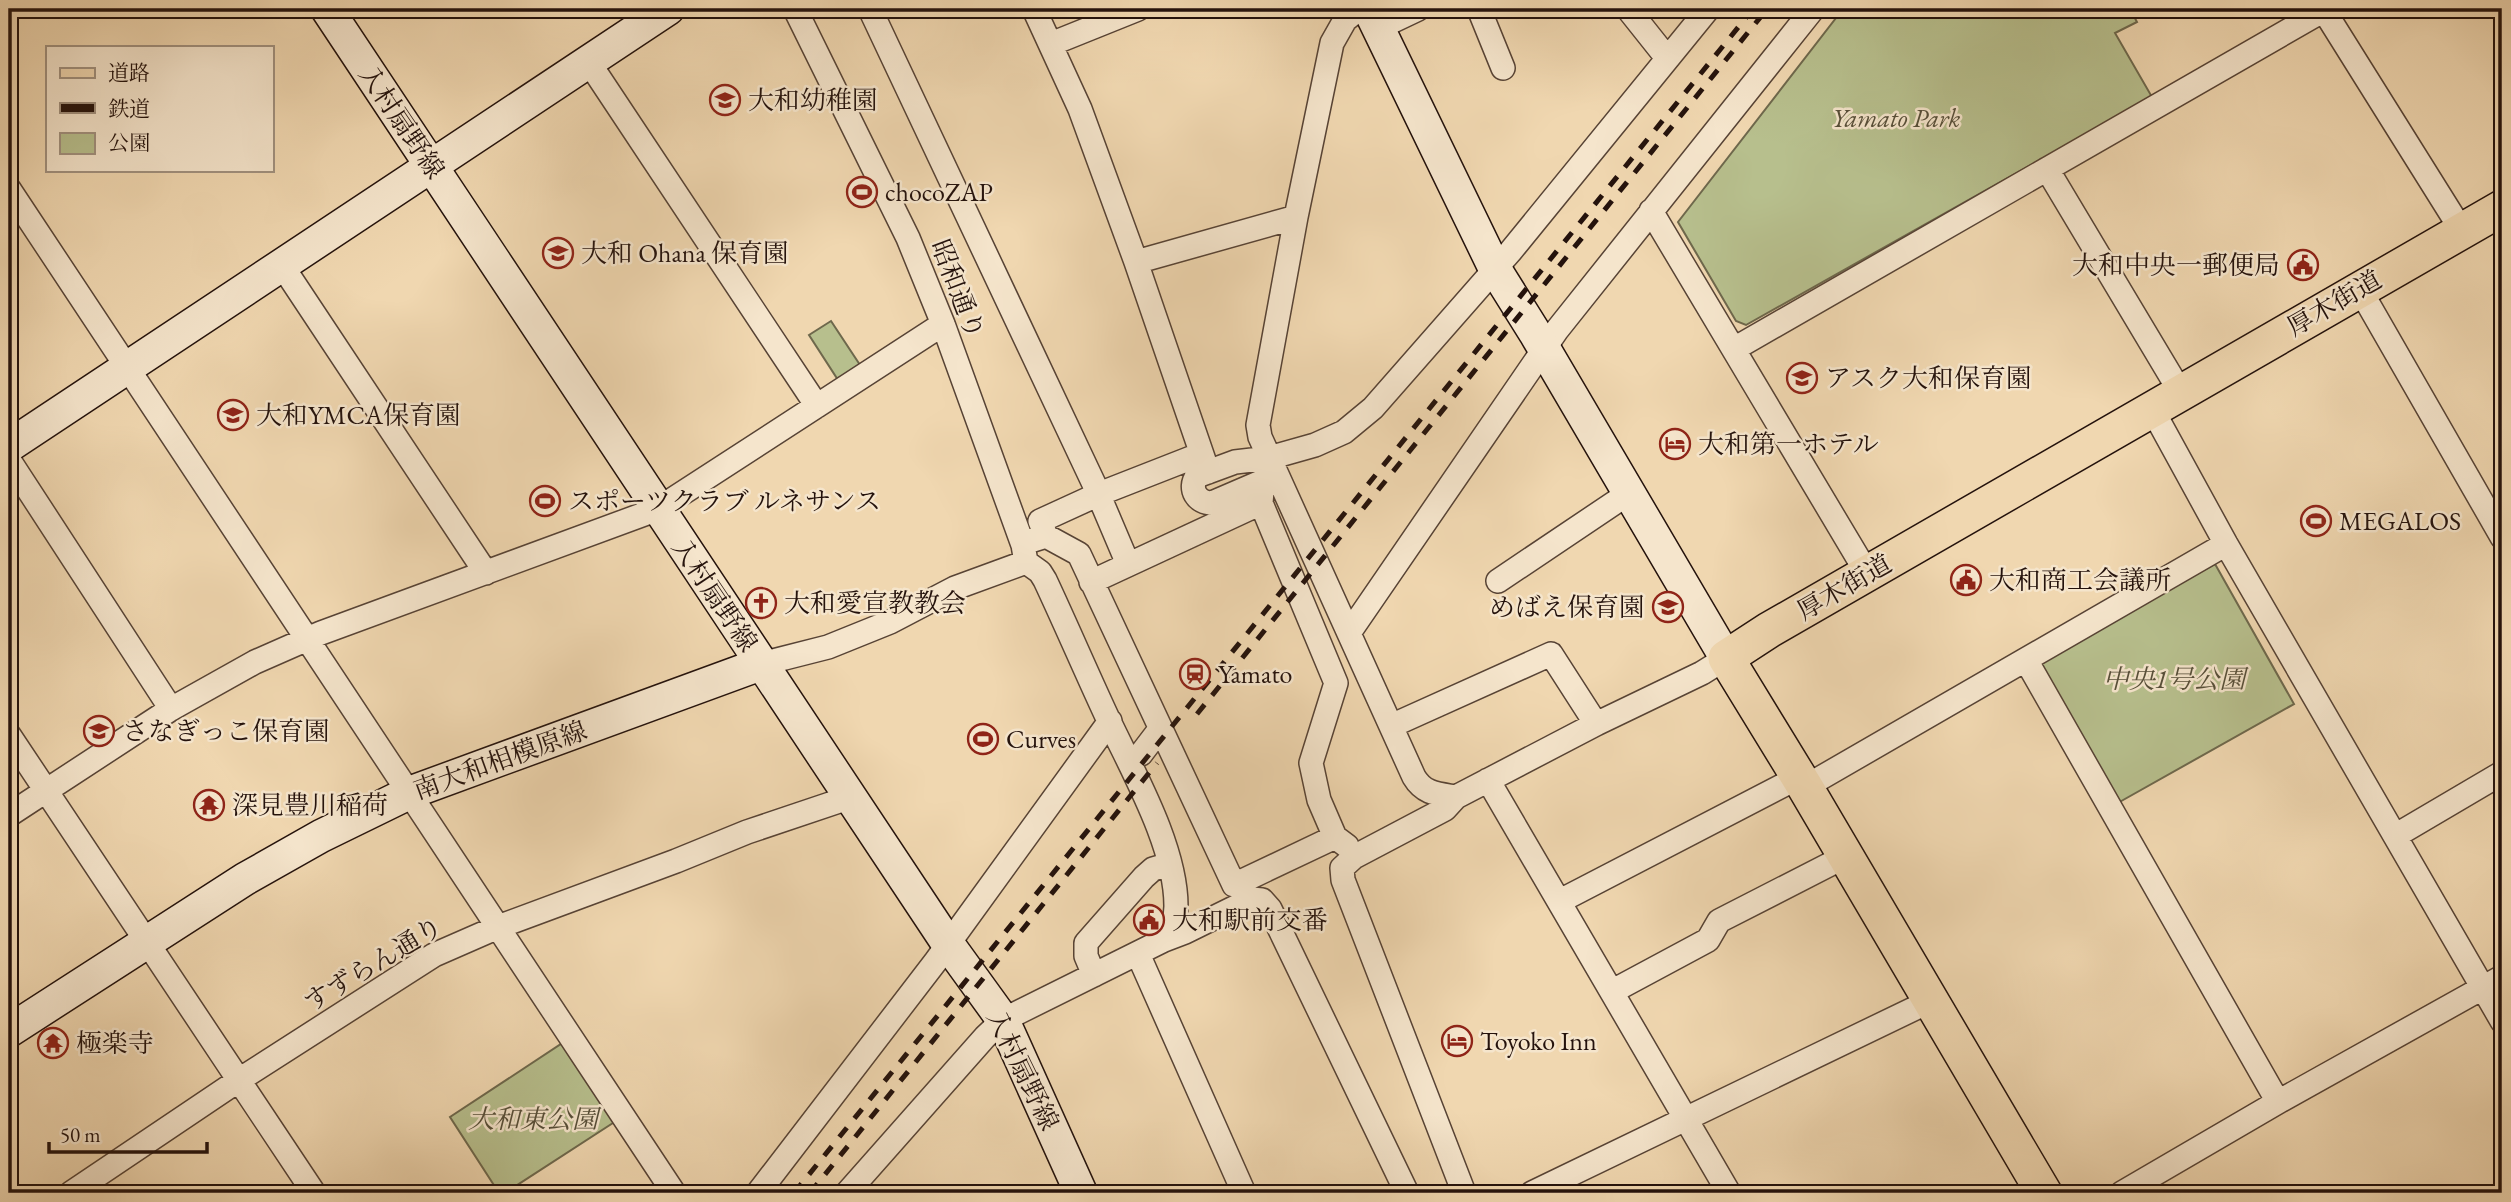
<svg xmlns="http://www.w3.org/2000/svg" width="2511" height="1202" viewBox="0 0 2511 1202" font-family="'EB Garamond','Noto Serif JP',serif">
<style>
.green{fill:#b7bf8d;stroke:#6e684c;stroke-width:2}
.lines{fill:none;stroke-linecap:round;stroke-linejoin:round}
.street-casing{stroke:#574335;stroke-width:26}
.secondary-casing{stroke:#24120c;stroke-width:35}
.primary-casing{stroke:#24120c;stroke-width:38}
.street{stroke:#f5e5cc;stroke-width:23}
.secondary{stroke:#f5e5cc;stroke-width:32}
.primary{stroke:#f0d7b0;stroke-width:35}
.rail{stroke:#24120c;stroke-width:5;stroke-dasharray:12 12;stroke-linecap:butt}
.labels{text-anchor:middle;dominant-baseline:central;stroke-width:5;stroke-linejoin:round;paint-order:stroke}
.poi-label{font-size:26px;fill:#24120c;stroke:#f5e5cc;text-anchor:start}
.park-label{font-size:26px;font-style:italic;fill:#574f39;stroke:#f5e5cc}
.street-label{font-size:26px;fill:#24120c;stroke:#f5e5cc}
</style>
<rect width="100%" height="100%" fill="#f0d7b0"/>
<filter id="stains"><feTurbulence type="fractalNoise" baseFrequency=".00286" numOctaves="4"/><feColorMatrix values="0 0 0 0 .2 0 0 0 0 .09 0 0 0 0 .02 0 0 0 .5 -.17"/></filter>
<radialGradient id="worn" r=".72"><stop offset=".6" stop-color="#630" stop-opacity="0"/><stop offset="1" stop-color="#630" stop-opacity=".3"/></radialGradient>
<!-- green -->
<path class="green" d="M 1843,9 L 2130,9 L 2137,22 L 2115,33 L 2152,97 L 1746,325 L 1736,321 L 1678,222 Z
M 831,321 L 862,368 L 840,383 L 809,335 Z
M 2215,564 L 2294,704 L 2116,804 L 2037,664 Z
M 564,1042 L 616,1121 L 505,1193 L 499,1193 L 450,1117 Z"/>
<g class="lines">
<!-- street casing -->
<g class="street-casing">
<path id="street" d="M 795,9 L 908,238 L 943,324 L 1023,545 L 1026,562
M 870,9 L 1094,484 L 1128,564
M 1034,9 L 1080,109 L 1136,262 L 1208,472
M 1359,9 L 1345,20 L 1332,43 L 1296,217 L 1258,425 L 1260,437 L 1414,777 C 1424,794 1438,794 1456,797
M 1479,9 L 1503,68
M 1628,9 L 1667,58
M 2323,9 L 2462,231
M 1378,28 L 1418,9
M 1051,44 L 1138,9
M 588,61 L 817,406
M 2047,169 L 2181,393
M 9,189 L 674,1193
M 1651,211 L 1867,573
M 1136,262 L 1296,217
M 281,264 L 486,573
M 2359,288 L 2502,537
M 1734,349 L 2324,10
M 2152,409 L 2226,544 L 2502,1021
M 9,460 L 171,709
M 1277,475 L 1212,503 C 1197,503 1188,489 1197,476 L 1235,462 L 1269,458 L 1315,445 L 1344,432 L 1373,408 L 1510,252 L 1708,9
M 1262,491 L 1261,503 L 1336,683 L 1311,763 L 1319,800 L 1335,837 L 1347,846
M 1046,536 L 1040,521 L 1099,494 L 1191,458
M 1030,541 L 1046,536 L 1079,554 L 1234,885 L 1335,837
M 1026,562 L 1040,572 L 1045,580 C 1067,627 1087,674 1109,721 C 1134,774 1176,847 1176,906 C 1176,919 1172,930 1164,940
M 1498,581 L 1629,493
M 1091,582 L 1261,503
M 1349,633 L 1557,330 L 1813,9
M 2026,660 L 2278,1102
M 761,664 L 828,647 L 890,622 L 955,588 L 1026,562
M 1391,726 L 1551,654 L 1596,724
M 9,735 L 314,1193
M 1141,754 L 1160,729
M 1488,780 L 1729,1193
M 1805,787 L 2226,544
M 9,815 L 171,709 L 255,662 L 321,633 L 658,509 L 943,324
M 2395,836 L 2502,773
M 1560,901 L 1799,777
M 1138,954 L 1244,1193
M 1094,975 L 1086,956 L 1086,943 L 1144,877 L 1153,869 L 1170,864
M 1613,991 L 1708,940 L 1719,921 L 1846,856
M 71,1193 L 239,1080 L 434,955 L 498,927 L 676,861 L 747,832 L 851,797
M 758,1193 L 936,961 L 1110,721
M 847,1193 L 985,1037 L 1003,1020 L 1164,940 L 1185,932 L 1252,899 L 1262,900 L 1270,909 L 1407,1193
M 1464,1193 L 1343,880 L 1342,868 L 1354,857 L 1445,809 L 1456,797 L 1596,724 L 1702,673 L 1726,658
M 1532,1193 L 1930,1001
M 2122,1193 L 2278,1102 L 2502,977"/>
</g>
<!-- secondary casing -->
<g class="secondary-casing">
<path id="secondary" d="M 327,9 L 948,944 L 1003,1020 L 1081,1193
M 1369,9 L 1495,269 L 1535,333 L 1726,658
M 9,446 L 668,9
M 9,1031 L 245,879 L 321,836 L 409,793 L 761,664"/>
</g>
<!-- primary casing -->
<g class="primary-casing">
<path id="primary" d="M 2044,1193 L 1805,787 L 1726,658 L 1769,630 L 2502,208"/>
</g>
<!-- street -->
<use href="#street" class="street"/>
<!-- secondary -->
<use href="#secondary" class="secondary"/>
<!-- primary -->
<use href="#primary" class="primary"/>
<!-- rail -->
<path class="rail" d="M 1197,714 L 1767,9
M 794,1193 L 1753,9
M 810,1193 L 1157,763"/>
</g>
<!-- icons -->
<defs>
<g id="school-ring" transform="scale(1.575)"><circle r="9.5" fill="#f5e5cc" stroke="#8f2418" stroke-width="1.5"/><path d="M0-5L7-2L0 1L-7-2ZM-4 1L0 2.5L4 1V4Q0 6-4 4Z" fill="#8f2418"/></g>
<g id="stadium-ring" transform="scale(1.575)"><circle r="9.5" fill="#f5e5cc" stroke="#8f2418" stroke-width="1.5"/><path d="M0-5a6.5 5 0 1 0 0 10a6.5 5 0 1 0 0-10ZM-3.5-1.8h7v3.6h-7Z" fill="#8f2418"/></g>
<g id="civic-ring" transform="scale(1.575)"><circle r="9.5" fill="#f5e5cc" stroke="#8f2418" stroke-width="1.5"/><path d="M-.6-6.5H3V-4.5H.6V-3L4-1V1h2V6H-6V1h2V-1L-.6-3ZM-1.2 2.5V6h2.4V2.5Z" fill="#8f2418"/></g>
<g id="hotel-ring" transform="scale(1.575)"><circle r="9.5" fill="#f5e5cc" stroke="#8f2418" stroke-width="1.5"/><path d="M-6-4.5h1.5V1H6V5H4.5V3h-9V5H-6ZM-4 0a1.8 1.8 0 1 1 3.6 0ZM.5 0V-2.5h3Q6-2.5 6 0Z" fill="#8f2418"/></g>
<g id="church-ring" transform="scale(1.575)"><circle r="9.5" fill="#f5e5cc" stroke="#8f2418" stroke-width="1.5"/><path d="M-1.2-6h2.4v3.5h3.3v2.4h-3.3V6h-2.4V-.1h-3.3v-2.4h3.3Z" fill="#8f2418"/></g>
<g id="station-ring" transform="scale(1.575)"><circle r="9.5" fill="#f5e5cc" stroke="#8f2418" stroke-width="1.5"/><path d="M-3-6H3Q5-6 5-4V2Q5 4 3 4L4.5 6H3L1.5 4h-3L-3 6H-4.5L-3 4Q-5 4-5 2V-4Q-5-6-3-6ZM-3.5-4v3h7v-3ZM-3.5 1v1.5H-2V1ZM2 1v1.5H3.5V1Z" fill="#8f2418"/></g>
<g id="temple-ring" transform="scale(1.575)"><circle r="9.5" fill="#f5e5cc" stroke="#8f2418" stroke-width="1.5"/><path d="M0-6L5-2H3V0L6.5 2.5H4V6H1.5V3h-3V6H-4V2.5H-6.5L-3 0V-2H-5Z" fill="#8f2418"/></g>
</defs>
<g fill-rule="evenodd">
<use href="#school-ring" x="725" y="100"/>
<use href="#stadium-ring" x="862" y="192"/>
<use href="#school-ring" x="558" y="253"/>
<use href="#civic-ring" x="2303" y="265"/>
<use href="#school-ring" x="1802" y="378"/>
<use href="#school-ring" x="233" y="415"/>
<use href="#hotel-ring" x="1675" y="444"/>
<use href="#stadium-ring" x="545" y="501"/>
<use href="#stadium-ring" x="2316" y="521"/>
<use href="#civic-ring" x="1966" y="580"/>
<use href="#church-ring" x="761" y="603"/>
<use href="#school-ring" x="1668" y="607"/>
<use href="#station-ring" x="1195" y="674"/>
<use href="#school-ring" x="99" y="731"/>
<use href="#stadium-ring" x="983" y="739"/>
<use href="#temple-ring" x="209" y="805"/>
<use href="#civic-ring" x="1149" y="920"/>
<use href="#hotel-ring" x="1457" y="1041"/>
<use href="#temple-ring" x="53" y="1043"/>
</g>
<g class="labels">
<!-- poi labels -->
<g class="poi-label">
<text x="748" y="100">大和幼稚園</text>
<text x="885" y="192">chocoZAP</text>
<text x="581" y="253">大和 Ohana 保育園</text>
<text x="2280" y="265" text-anchor="end">大和中央一郵便局</text>
<text x="1825" y="378">アスク大和保育園</text>
<text x="256" y="415">大和YMCA保育園</text>
<text x="1698" y="444">大和第一ホテル</text>
<text x="568" y="501">スポーツクラブ ルネサンス</text>
<text x="2339" y="521">MEGALOS</text>
<text x="1989" y="580">大和商工会議所</text>
<text x="784" y="603">大和愛宣教教会</text>
<text x="1645" y="607" text-anchor="end">めばえ保育園</text>
<text x="1218" y="674">Yamato</text>
<text x="122" y="731">さなぎっこ保育園</text>
<text x="1006" y="739">Curves</text>
<text x="232" y="805">深見豊川稲荷</text>
<text x="1172" y="920">大和駅前交番</text>
<text x="1480" y="1041">Toyoko Inn</text>
<text x="76" y="1043">極楽寺</text>
</g>
<!-- park labels -->
<g class="park-label">
<text x="1896" y="118">Yamato Park</text>
<text x="2174" y="679">中央1号公園</text>
<text x="533" y="1119">大和東公園</text>
</g>
<!-- street labels -->
<g class="street-label">
<text transform="translate(402 122) rotate(56)">入村扇野線</text>
<text transform="translate(958 289) rotate(69)">昭和通り</text>
<text transform="translate(2334 303) rotate(-30)">厚木街道</text>
<text transform="translate(1844 587) rotate(-30)">厚木街道</text>
<text transform="translate(715 595) rotate(56)">入村扇野線</text>
<text transform="translate(500 760) rotate(-20)">南大和相模原線</text>
<text transform="translate(373 964) rotate(-31)">すずらん通り</text>
<text transform="translate(1023 1070) rotate(64)">入村扇野線</text>
</g>
</g>
<!-- margin -->
<rect width="2511" height="1202" fill="none" stroke="#f0d7b0" stroke-width="35"/>
<rect x="10" y="10" width="2490" height="1181" fill="none" stroke="#24120c" stroke-width="3.5"/>
<rect x="18" y="18" width="2476" height="1167" fill="none" stroke="#24120c" stroke-width="2"/>
<!-- legend -->
<rect x="46" y="46" width="228" height="126" fill="#f5e5cc" stroke="#a1917f" stroke-width="2"/>
<rect x="60" y="68" width="35" height="10" fill="#f0d7b0" stroke="#a1917f" stroke-width="2"/>
<text x="108" y="80" font-size="21" fill="#24120c">道路</text>
<rect x="60" y="103" width="35" height="10" fill="#24120c" stroke="#a1917f" stroke-width="2"/>
<text x="108" y="116" font-size="21" fill="#24120c">鉄道</text>
<rect x="60" y="133" width="35" height="21" fill="#b7bf8d" stroke="#a1917f" stroke-width="2"/>
<text x="108" y="150" font-size="21" fill="#24120c">公園</text>
<!-- scale -->
<path d="M49 1142v10h158v-10" fill="none" stroke="#24120c" stroke-width="3.5"/>
<text x="60" y="1142" font-size="21" fill="#24120c" stroke="#f5e5cc" stroke-width="5" paint-order="stroke">50 m</text>
<rect width="100%" height="100%" filter="url(#stains)"/>
<rect width="100%" height="100%" fill="url(#worn)"/>
</svg>
